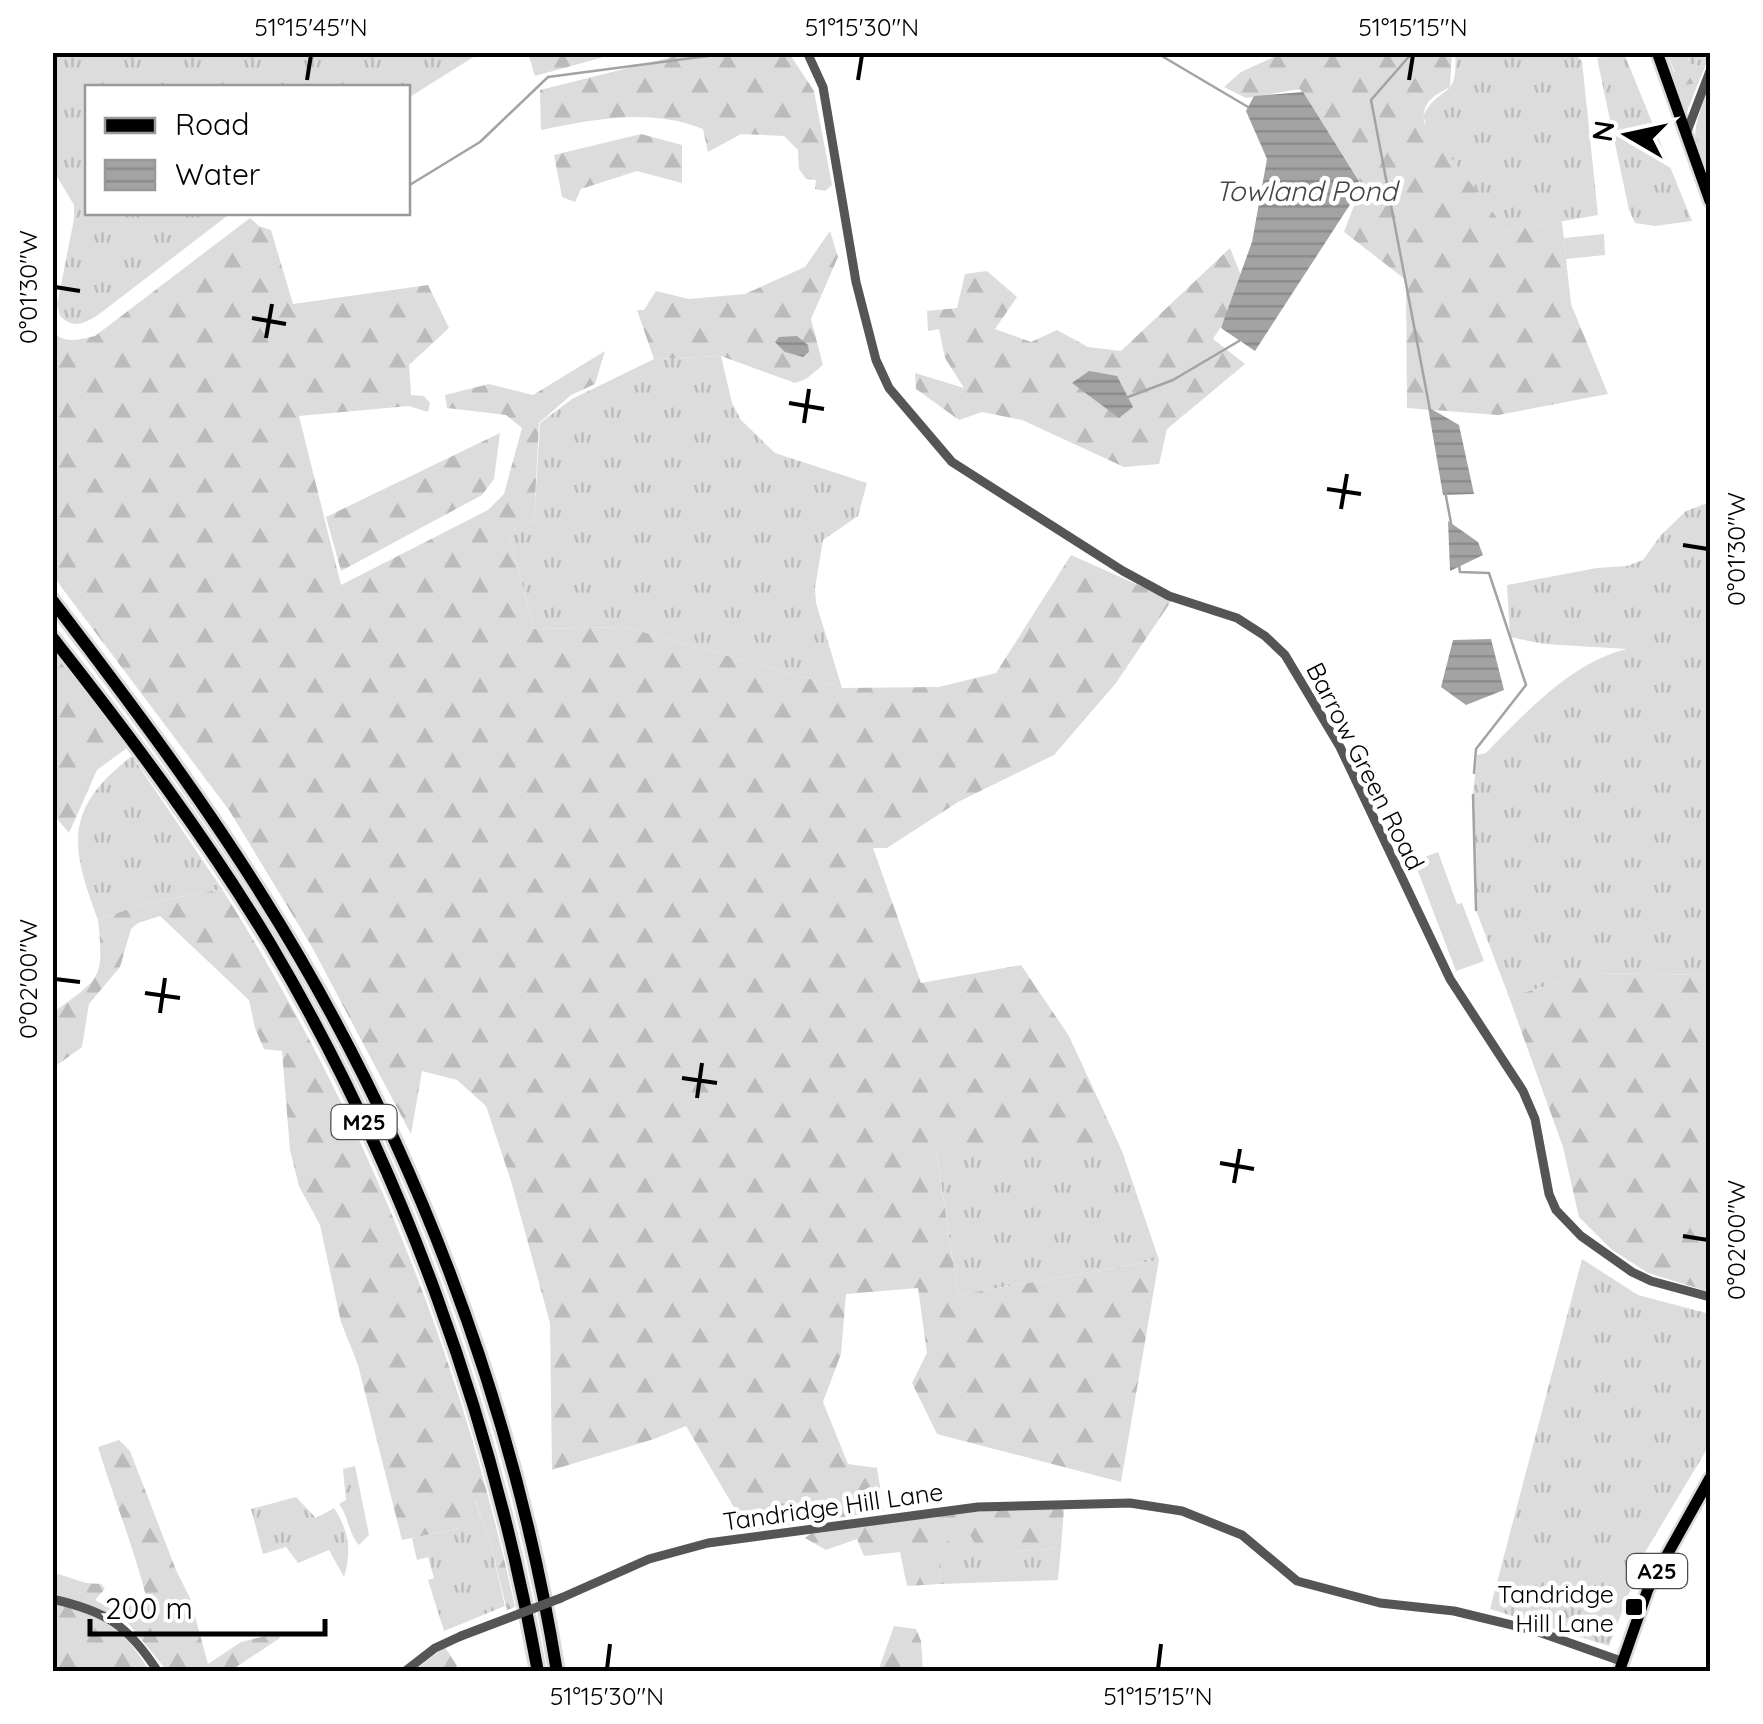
<svg xmlns="http://www.w3.org/2000/svg" width="1763" height="1724" viewBox="0 0 1763 1724" font-family="Quicksand,sans-serif">
<style>
.grass{fill:url(#grass-tufts)}
.forest{fill:url(#forest-firs)}
.garden{fill:#dcdcdc}
.water{fill:url(#water-rules)}
.lines{fill:none;stroke-linecap:round;stroke-linejoin:round}
.stream{stroke:#a3a3a3;stroke-width:2.5}
.primary-casing{stroke:#dbdbdb;stroke-width:16}
.motorway-casing{stroke:#dbdbdb;stroke-width:18}
.tertiary{stroke:#555;stroke-width:9}
.primary{stroke:#000;stroke-width:11}
.motorway{stroke:#000;stroke-width:12}
.tertiary-bridge{stroke:#555;stroke-width:9}
.ticks{fill:none;stroke:#000;stroke-width:4}
.poi-dot{fill:#000;stroke:#fff;stroke-width:4}
.labels{text-anchor:middle;dominant-baseline:central;stroke-width:9;stroke-linejoin:round;paint-order:stroke}
.shield{fill:#fff;stroke:#4c4c4c;stroke-width:2.5}
.shield-label{font-size:22px;font-weight:bold;fill:#000}
.street-label{font-size:25px;fill:#000;stroke:#fff}
.poi-label{font-size:25px;fill:#000;stroke:#fff;text-anchor:end}
.water-label{font-size:28px;font-style:italic;fill:#444;stroke:#fff}
.neatline{fill:none;stroke:#000;stroke-width:4}
.ticks-label{font-size:25px;text-anchor:middle;fill:#000}
</style>
<defs>
<pattern id="grass-tufts" width="24" height="20" patternUnits="userSpaceOnUse" patternTransform="scale(2.5)"><rect width="24" height="20" fill="#dcdcdc"/><path d="M3 7l-1-3M5 7V3M7 7l1-3M15 17l-1-3M17 17v-4M19 17l1-3" fill="none" stroke="#bbb"/></pattern>
<pattern id="forest-firs" width="22" height="20" patternUnits="userSpaceOnUse" patternTransform="scale(2.5)"><rect width="22" height="20" fill="#dcdcdc"/><path d="M5 1l3.5 6h-7zM16 11l3.5 6h-7z" fill="#bbb"/></pattern>
<pattern id="water-rules" width="6" height="5" patternUnits="userSpaceOnUse" patternTransform="scale(2.5)"><rect width="6" height="5" fill="#a3a3a3"/><path d="M0 2.5h6" fill="none" stroke="#8b8b8b"/></pattern>
</defs>
<rect width="100%" height="100%" fill="#fff"/>
<!-- grass -->
<path class="grass" d="M 53,52 L 480,52 L 480,53 L 408,98 L 408,88 L 88,88 L 88,212 L 231,213 L 98,315 C 84,324 73,329 60,316 L 57,305 L 74,219 L 74,205 L 53,170 Z
M 1455,53 L 1574,53 L 1582,61 L 1598,215 L 1507,231 L 1432,140 L 1423,116 C 1439,83 1459,102 1455,53 Z
M 1624,53 L 1692,221 L 1655,226 L 1635,223 L 1629,210 L 1597,58 Z
M 1664,53 L 1667,53 L 1674,72 L 1705,67 L 1689,64 L 1688,53 L 1710,53 L 1685,117 Z
M 721,356 L 732,403 L 741,420 L 775,453 L 867,483 L 858,516 L 823,540 L 815,588 L 816,603 L 842,688 L 625,627 L 534,629 L 508,532 L 534,520 L 540,423 L 572,399 L 654,359 Z
M 1710,502 L 1710,975 L 1591,973 L 1509,997 L 1476,910 L 1473,795 L 1477,755 L 1486,753 C 1524,714 1573,661 1627,649 L 1544,644 L 1510,637 L 1507,585 L 1597,568 L 1627,566 L 1643,560 L 1661,535 L 1686,511 Z
M 132,756 L 222,889 L 140,905 L 98,920 C 71,847 62,810 132,756 Z
M 936,1149 L 1122,1151 L 1159,1260 L 958,1295 Z
M 1582,1259 L 1638,1295 L 1710,1314 L 1710,1444 L 1644,1554 L 1609,1646 L 1490,1609 Z
M 355,1466 L 369,1535 L 359,1545 C 348,1533 349,1517 339,1504 L 346,1500 L 343,1469 Z
M 296,1497 L 316,1518 L 334,1508 C 349,1531 352,1551 344,1577 L 329,1550 L 298,1563 L 286,1547 L 263,1554 L 251,1509 Z
M 474,1498 L 491,1546 L 505,1606 L 444,1631 L 428,1580 L 434,1578 L 428,1557 L 417,1560 L 412,1538 L 470,1526 Z
M 967,1530 L 1011,1552 L 1061,1548 L 1058,1580 L 940,1584 L 941,1545 Z"/>
<!-- forest -->
<path class="forest" d="M 528,53 L 528,52 L 618,53 L 535,76 Z
M 688,53 L 789,53 L 814,91 L 832,185 L 825,191 L 815,189 L 816,180 L 806,179 L 799,169 L 798,150 L 784,136 L 741,134 L 708,152 L 703,129 C 650,108 596,119 541,130 L 540,90 Z
M 1282,53 L 1452,53 L 1450,87 C 1433,96 1422,102 1424,122 L 1507,231 L 1562,221 L 1571,304 L 1608,394 L 1498,415 L 1407,408 L 1406,280 L 1344,232 L 1362,185 L 1300,89 L 1246,98 L 1224,87 L 1241,72 Z
M 1667,53 L 1688,53 L 1689,64 L 1705,67 L 1698,83 L 1685,85 L 1679,82 Z
M 1710,84 L 1710,185 C 1690,133 1691,136 1710,84 Z
M 641,134 L 682,145 L 682,183 L 637,171 L 581,189 L 575,202 L 562,197 L 554,155 Z
M 250,218 L 259,226 L 271,230 L 293,304 L 428,285 L 449,328 L 409,365 L 411,395 L 424,396 L 430,403 L 428,412 L 409,406 L 299,416 L 341,585 L 488,510 L 504,494 L 522,428 L 506,415 L 447,408 L 445,395 L 489,384 L 533,395 L 605,351 L 595,384 L 571,395 L 539,423 L 534,520 L 508,532 L 534,629 L 625,627 L 842,688 L 939,687 L 996,673 L 1071,555 L 1172,600 L 1116,683 L 1054,755 L 958,802 L 887,848 L 873,848 L 921,983 L 1021,965 L 1069,1036 L 1122,1151 L 936,1150 L 958,1295 L 1159,1260 L 1121,1482 L 937,1434 L 912,1383 L 927,1353 L 918,1288 L 846,1294 L 841,1354 L 823,1402 L 848,1464 L 877,1468 L 884,1511 L 748,1531 L 686,1426 L 654,1439 L 552,1470 L 550,1323 L 511,1181 L 486,1106 L 457,1080 L 422,1071 L 411,1134 L 312,947 L 229,810 L 53,576 L 52,331 C 64,345 81,339 95,336 Z
M 830,231 L 838,257 L 811,319 L 823,365 L 806,379 L 795,383 L 721,356 L 654,359 L 637,310 L 644,310 L 656,291 L 689,299 L 745,294 L 805,267 Z
M 1230,248 L 1246,288 L 1213,339 L 1245,364 L 1167,429 L 1159,464 L 1124,467 L 1022,420 L 982,412 L 959,420 L 916,389 L 915,373 L 964,388 L 945,358 L 939,329 L 928,331 L 927,311 L 957,308 L 965,274 L 987,271 L 1017,297 L 995,329 L 1031,342 L 1057,330 L 1088,347 L 1121,351 Z
M 500,433 L 494,479 L 482,495 L 341,571 L 326,517 Z
M 53,650 L 127,748 L 97,770 L 69,833 L 53,814 Z
M 222,889 C 363,1112 459,1349 515,1607 L 507,1610 L 491,1546 L 475,1500 L 470,1526 L 402,1540 L 358,1365 L 341,1322 L 320,1225 L 299,1186 L 290,1150 L 282,1051 L 264,1049 L 255,1028 L 249,1000 L 160,916 L 138,923 L 131,929 L 120,967 L 89,1004 L 82,1047 L 53,1068 L 53,1013 C 99,978 105,982 98,920 L 140,905 Z
M 1591,973 L 1710,975 L 1710,1292 L 1648,1273 L 1611,1249 L 1579,1217 L 1563,1147 L 1509,997 Z
M 119,1440 L 130,1451 L 176,1570 L 190,1598 L 208,1664 L 241,1642 L 277,1633 L 280,1638 L 230,1671 L 167,1671 L 128,1623 L 53,1596 L 52,1572 L 86,1583 L 101,1584 L 105,1589 L 95,1600 L 111,1609 L 116,1603 L 139,1607 L 147,1600 C 134,1548 114,1499 98,1447 Z
M 1064,1509 L 1061,1548 L 1011,1552 L 977,1547 L 967,1530 L 942,1545 L 940,1584 L 907,1586 L 900,1552 L 864,1556 L 857,1539 L 826,1550 L 805,1538 L 817,1529 L 960,1512 Z
M 53,1602 L 70,1606 L 119,1627 L 150,1671 L 53,1672 Z
M 894,1626 L 916,1629 L 921,1641 L 923,1671 L 878,1671 Z
M 445,1647 L 457,1666 L 453,1671 L 412,1672 Z"/>
<!-- garden -->
<path class="garden" d="M 1604,234 L 1605,255 L 1566,259 L 1564,238 Z
M 1438,852 L 1457,904 L 1462,903 L 1484,961 L 1456,971 L 1414,861 Z"/>
<!-- water -->
<path class="water" d="M 1303,92 L 1362,186 L 1255,351 L 1221,328 L 1252,242 L 1267,159 L 1246,111 L 1254,96 Z
M 797,336 L 808,345 L 809,352 L 803,357 L 785,352 L 775,342 L 779,337 Z
M 1089,371 L 1117,376 L 1133,407 L 1119,418 L 1072,383 Z
M 1428,407 L 1459,425 L 1474,494 L 1443,495 Z
M 1448,521 L 1478,542 L 1483,555 L 1450,571 Z
M 1491,639 L 1504,690 L 1466,705 L 1441,687 L 1453,640 Z"/>
<g class="lines">
<!-- stream -->
<path class="stream" d="M 1155,52 L 1248,107
M 1413,52 L 1371,100 L 1430,410
M 408,186 L 480,142 L 548,77 L 738,52
M 1362,186 L 1386,187
M 1128,397 L 1173,380 L 1239,341
M 1445,491 L 1451,523
M 1459,565 L 1460,572 L 1489,573 L 1526,685 L 1476,749 L 1474,773
M 1473,795 L 1476,910"/>
<!-- primary casing -->
<g class="primary-casing">
<path id="primary" d="M 1657,52 L 1710,201
M 1619,1672 L 1648,1589 L 1710,1478"/>
</g>
<!-- motorway casing -->
<g class="motorway-casing">
<path id="motorway" d="M 52,600 C 126,697 199,794 263,897 C 410,1131 513,1399 557,1672
M 52,637 C 130,736 206,837 271,945 C 403,1169 492,1416 538,1672"/>
</g>
<!-- tertiary -->
<path class="tertiary" d="M 807,52 L 823,87 L 856,282 L 876,360 L 889,388 L 952,462 L 1123,571 L 1169,596 L 1237,618 L 1265,636 L 1285,655 L 1340,747 L 1450,979 L 1523,1091 L 1535,1119 L 1549,1194 L 1556,1210 L 1581,1236 L 1632,1272 L 1651,1281 L 1710,1297
M 1686,134 L 1710,71
M 561,1598 L 649,1559 L 708,1543 L 978,1507 L 1130,1503 L 1182,1511 L 1242,1535 L 1297,1581 L 1380,1603 L 1454,1611 L 1533,1630 L 1621,1661
M 52,1599 C 106,1611 128,1625 158,1672
M 404,1672 L 435,1648 L 461,1636"/>
<!-- primary -->
<use href="#primary" class="primary"/>
<!-- motorway -->
<use href="#motorway" class="motorway"/>
<!-- tertiary-bridge -->
<path class="tertiary-bridge" d="M 461,1636 L 561,1598"/>
</g>
<!-- ticks -->
<path class="ticks" d="M 307,80 L 311,55M 858,80 L 862,55M 1409,80 L 1413,55M 55,287 L 80,291M 252,318 L 286,324M 266,338 L 272,304M 789,403 L 824,409M 804,423 L 809,389M 1327,489 L 1361,494M 1341,509 L 1347,474M 1683,545 L 1708,549M 55,979 L 80,982M 145,993 L 180,998M 160,1013 L 165,978M 682,1078 L 717,1083M 697,1098 L 702,1063M 1220,1163 L 1254,1169M 1234,1183 L 1240,1149M 1683,1236 L 1708,1240M 607,1669 L 610,1644M 1158,1669 L 1161,1644"/>
<!-- markers -->
<rect class="poi-dot" x="1624" y="1597" width="20" height="20" rx="5"/>
<g class="labels">
<!-- shield labels -->
<g class="shield">
<rect x="331.5" y="1105" width="65" height="34" rx="8"/>
<rect x="1627" y="1554" width="60" height="34" rx="8"/>
</g>
<g class="shield-label">
<text x="364" y="1122">M25</text>
<text x="1657" y="1571">A25</text>
</g>
<!-- street labels -->
<g class="street-label">
<text transform="translate(1366 766) rotate(63)">Barrow Green Road</text>
<text transform="translate(833 1506) rotate(-8)">Tandridge Hill Lane</text>
</g>
<!-- poi labels -->
<g class="poi-label">
<text x="1614" y="1593">Tandridge<tspan x="1614" dy="29">Hill Lane</tspan></text>
</g>
<!-- water labels -->
<g class="water-label">
<text x="1306" y="190">Towland Pond</text>
</g>
</g>
<!-- border -->
<rect width="1763" height="1724" fill="none" stroke="#ffffff" stroke-width="110"/>
<!-- legend -->
<rect x="85" y="85" width="325" height="130" fill="#ffffff" stroke="#999999" stroke-width="2.5"/>
<rect x="105" y="118" width="50" height="15" fill="#000000" stroke="#999999" stroke-width="2.5"/>
<text x="175" y="135" font-size="30" fill="#000000">Road</text>
<rect x="105" y="160" width="50" height="30" fill="url(#water-rules)" stroke="#999999" stroke-width="2.5"/>
<text x="175" y="185" font-size="30" fill="#000000">Water</text>
<!-- north arrow -->
<g transform="translate(1628 135) rotate(279)" stroke="#ffffff" stroke-width="8" paint-order="stroke">
<path d="M0-8L18 38L0 25L-18 38Z" fill="#000000"/>
<text y="-15" font-size="28" font-weight="bold" text-anchor="middle" fill="#000000">N</text>
</g>
<!-- scale -->
<path d="M90 1619v15h235v-15" fill="none" stroke="#000000" stroke-width="5"/>
<text x="105" y="1619" font-size="30" fill="#000000" stroke="#ffffff" stroke-width="8" paint-order="stroke">200 m</text>
<rect x="55" y="55" width="1653" height="1614" class="neatline"/>
<g class="ticks-label">
<text x="311" y="36">51°15'45"N</text>
<text x="862" y="36">51°15'30"N</text>
<text x="1413" y="36">51°15'15"N</text>
<text transform="translate(28 287) rotate(-90)" y="9">0°01'30"W</text>
<text transform="translate(1736 549) rotate(-90)" y="9">0°01'30"W</text>
<text transform="translate(28 979) rotate(-90)" y="9">0°02'00"W</text>
<text transform="translate(1736 1240) rotate(-90)" y="9">0°02'00"W</text>
<text x="607" y="1705">51°15'30"N</text>
<text x="1158" y="1705">51°15'15"N</text>
</g>
</svg>
